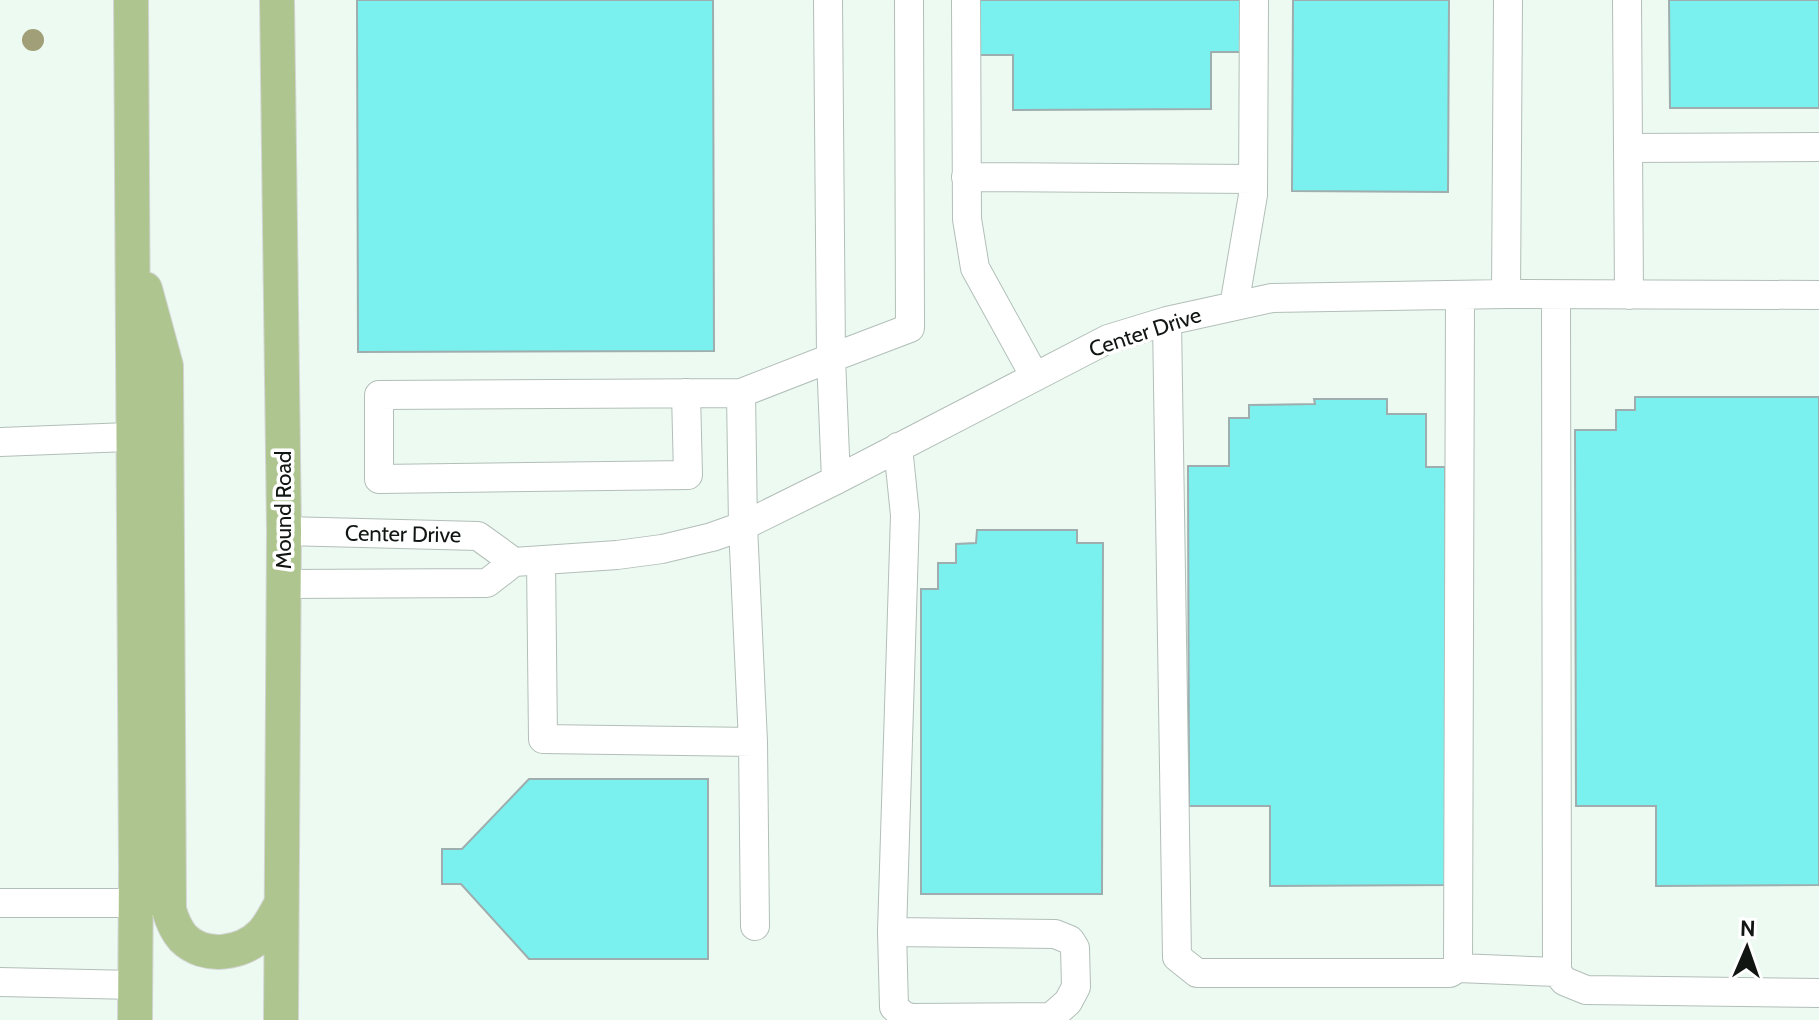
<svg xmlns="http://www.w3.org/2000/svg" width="1819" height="1020" viewBox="0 0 1819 1020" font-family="Cabin,sans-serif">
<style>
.building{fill:#7af1ef;stroke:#9eadad;stroke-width:2}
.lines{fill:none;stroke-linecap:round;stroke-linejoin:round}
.minor-casing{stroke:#b2bfb8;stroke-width:30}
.major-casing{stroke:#d4d5d5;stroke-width:36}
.minor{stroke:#fff;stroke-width:28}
.major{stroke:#aec58f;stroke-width:34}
.tree{fill:#a09f78}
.labels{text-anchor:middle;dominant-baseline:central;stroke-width:7;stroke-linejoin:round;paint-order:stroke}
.street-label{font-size:22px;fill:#111613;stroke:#fff}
</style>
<rect width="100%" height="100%" fill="#ecfaf2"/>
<!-- building -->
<path class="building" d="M 357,0 L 713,0 L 714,351 L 358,352 Z
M 980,0 L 1243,0 L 1244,52 L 1211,52 L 1211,109 L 1013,110 L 1013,55 L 980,55 Z
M 1293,0 L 1449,0 L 1448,192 L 1292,191 Z
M 1669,0 L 1819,0 L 1819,108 L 1670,108 Z
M 1635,397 L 1819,397 L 1819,885 L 1656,886 L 1656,806 L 1576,806 L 1575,430 L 1616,430 L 1616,410 L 1635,410 Z
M 1314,399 L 1387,399 L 1387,414 L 1426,414 L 1426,467 L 1445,467 L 1447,885 L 1270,886 L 1270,806 L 1189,806 L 1188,466 L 1229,466 L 1229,418 L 1249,418 L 1249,405 L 1315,404 Z
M 977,530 L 1077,530 L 1077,543 L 1103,543 L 1102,894 L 921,894 L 921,589 L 938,589 L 938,563 L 956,563 L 956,544 L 976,543 Z
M 529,779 L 708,779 L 708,959 L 529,959 L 461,884 L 442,884 L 442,849 L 462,849 Z"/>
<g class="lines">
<!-- minor casing -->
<g class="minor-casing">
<path id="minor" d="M 966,0 L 967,219 L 975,268 L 1034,375
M 1627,0 L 1629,295
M 1628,148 L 1819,147
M 966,177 L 1253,179
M 1506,294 L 1508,0
M 1556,295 L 1557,972 L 1564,981 L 1586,990 L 1819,993
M 1234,306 L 1253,195 L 1254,0
M 1167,321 L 1177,957 L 1197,973 L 1450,973 L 1458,968 L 1460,295
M 686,393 L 688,475 L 379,479 L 379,395 L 741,393 L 831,358 L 828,0
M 0,442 L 154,436
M 836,480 L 831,358 L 910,328 L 909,0
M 284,531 L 478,536 L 514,562 L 617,555 L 662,549 L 712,537 L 743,526 L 836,480 L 1108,339 L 1167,321 L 1272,298 L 1506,294 L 1819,295
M 541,561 L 543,739 L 753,742 L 743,526 L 741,393
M 283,584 L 487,583 L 514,562
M 753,742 L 755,926
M 0,903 L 155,903
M 892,932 L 894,1007 L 903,1015 L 911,1018 L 1051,1017 L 1068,1002 L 1076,987 L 1075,948 L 1070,940 L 1055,934 L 892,932 L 905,515 L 898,447
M 1458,968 L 1557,972
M 0,982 L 135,985"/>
</g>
<!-- major casing -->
<g class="major-casing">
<path id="major" d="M 131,0 L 136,870 L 135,1020
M 277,0 L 284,531 L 281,1020
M 145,289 L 166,366 L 169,910 C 172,920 176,930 183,938 C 205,960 243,954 263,933 C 270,925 275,915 280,906"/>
</g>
<!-- minor -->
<use href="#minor" class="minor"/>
<!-- major -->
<use href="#major" class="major"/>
</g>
<!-- trees -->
<circle class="tree" cx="33" cy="40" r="11"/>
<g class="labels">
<!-- street labels -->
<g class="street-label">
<text transform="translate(1145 332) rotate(-18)">Center Drive</text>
<text transform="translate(283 510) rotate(-90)">Mound Road</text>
<text transform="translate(403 534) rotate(1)">Center Drive</text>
</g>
</g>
<!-- north arrow -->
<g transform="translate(1747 948) rotate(2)" stroke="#ffffff" stroke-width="6" paint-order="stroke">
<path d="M0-6L14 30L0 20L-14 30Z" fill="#111613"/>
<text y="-12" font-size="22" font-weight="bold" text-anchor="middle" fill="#111613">N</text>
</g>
</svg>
